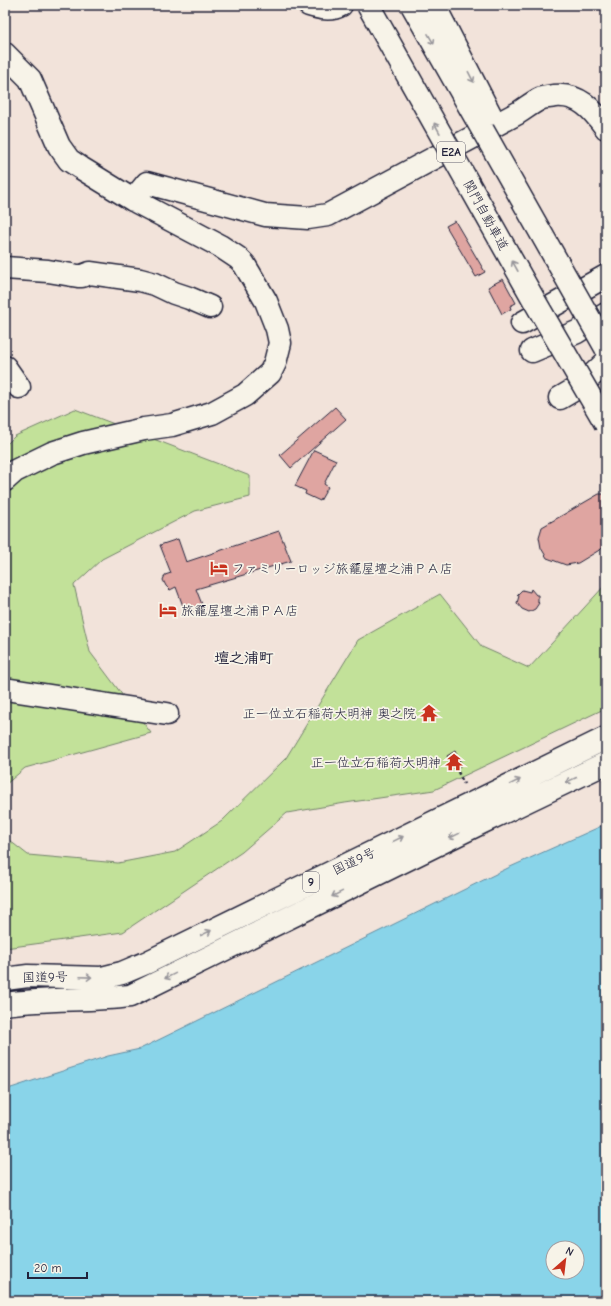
<svg xmlns="http://www.w3.org/2000/svg" width="611" height="1306" viewBox="0 0 611 1306" font-family="'Comic Neue','Klee One',sans-serif">
<style>
.green{fill:#c2e199;stroke:#72826a}
.water{fill:#89d4e9;stroke:#608da3;fill-rule:evenodd}
.building{fill:#dfa5a1;stroke:#22223b}
.lines{fill:none;stroke-linecap:round;stroke-linejoin:round}
.street-casing{stroke:#22223b;stroke-width:25}
.highway-casing{stroke:#22223b;stroke-width:25}
.path{stroke:#22223b;stroke-width:2.5;stroke-dasharray:3 3;stroke-linecap:butt}
.street{stroke:#f7f3e8;stroke-width:22}
.highway{stroke:#f7f3e8;stroke-width:22}
.highway-bridge-casing{stroke:#22223b;stroke-width:25;stroke-linecap:butt}
.highway-bridge{stroke:#f7f3e8;stroke-width:22}
.oneway{stroke:#97959a}
.labels{text-anchor:middle;dominant-baseline:central;stroke-width:3.5;stroke-linejoin:round;paint-order:stroke}
.shield{fill:#f7f3e8;stroke:#62616f;stroke-width:1}
.shield-label{font-size:12px;font-weight:bold;fill:#22223b}
.street-label{font-size:13px;fill:#22223b;stroke:#f7f3e8}
.poi-label{font-size:13px;fill:#22223b;stroke:#f7f3e8;text-anchor:start}
.quarter-label{font-size:15px;font-weight:bold;fill:#22223b;stroke:#f7f3e8}
</style>
<rect width="100%" height="100%" fill="#f2e3da"/>
<filter id="ink" filterUnits="userSpaceOnUse"><feTurbulence type="fractalNoise" baseFrequency=".025" numOctaves="2"/><feDisplacementMap in="SourceGraphic" scale="8" xChannelSelector="R" yChannelSelector="G"/><feConvolveMatrix kernelMatrix="1 2 1 2 8 2 1 2 1" color-interpolation-filters="sRGB"/></filter>
<g filter="url(#ink)">
<!-- green -->
<path class="green" d="M 75,409 L 250,476 L 250,497 L 195,511 L 102,559 L 74,585 L 90,652 L 151,733 L 25,768 L 5,785 L 5,446 L 15,436 Z
M 606,584 L 606,708 L 434,790 L 345,803 L 287,813 L 242,852 L 123,932 L 5,948 L 5,837 L 28,855 L 118,863 L 175,852 L 222,821 L 286,758 L 358,640 L 440,594 L 482,647 L 529,668 Z"/>
<!-- water -->
<path class="water" d="M 606,824 L 606,1301 L 5,1301 L 5,1090 L 108,1056 L 140,1049 L 508,868 ZM 553,1248 L 577,1248 L 577,1272 L 553,1272 Z"/>
<!-- building -->
<path class="building" d="M 455,221 L 485,272 L 476,277 L 446,226 Z
M 503,279 L 516,303 L 510,306 L 511,309 L 502,314 L 488,287 Z
M 335,407 L 346,419 L 291,468 L 280,455 Z
M 314,450 L 336,460 L 324,484 L 328,487 L 320,501 L 305,494 L 306,491 L 295,486 Z
M 599,494 L 606,494 L 606,546 L 578,563 L 566,565 L 547,558 L 541,548 L 539,537 L 542,527 Z
M 279,531 L 291,561 L 196,589 L 203,607 L 186,614 L 176,587 L 170,590 L 166,586 L 163,580 L 165,575 L 171,573 L 160,545 L 178,539 L 186,562 Z
M 531,589 L 536,595 L 538,595 L 538,602 L 539,603 L 535,609 L 529,612 L 522,609 L 517,603 L 519,596 L 517,595 L 522,590 L 530,592 Z
M 455,751 L 462,765 L 454,769 L 447,756 Z"/>
<g class="lines">
<!-- street casing -->
<g class="street-casing">
<path id="street" d="M 309,5 C 319,8 331,11 341,5
M 5,54 L 30,79 L 59,146 L 69,160 L 81,168 L 133,200 L 220,246 L 238,258 L 244,264 L 266,301 L 277,329 L 280,343 L 275,363 L 270,373 L 245,395 L 212,413 L 172,425 L 144,429 L 83,443 L 52,453 L 15,471 L 5,480
M 133,200 L 147,183 L 265,215 L 308,218 L 328,215 L 518,113 C 526,108 533,102 542,98 C 545,97 550,97 554,96 C 579,93 593,110 606,128
M 5,268 L 48,271 L 78,276 L 82,276 L 90,273 L 140,280 L 155,284 L 174,293 L 189,298 L 210,307
M 522,323 L 606,276
M 5,367 L 19,387
M 5,689 L 167,714"/>
</g>
<!-- highway casing -->
<g class="highway-casing">
<path id="highway" d="M 532,351 L 577,332 L 606,314
M 560,398 L 582,385 L 606,362
M 5,979 L 28,976 L 102,978 L 122,973 L 148,962 L 606,738
M 5,1004 C 47,998 89,1001 130,996 L 481,823 L 606,763"/>
</g>
<!-- path -->
<path class="path" d="M 458,772 L 464,784"/>
<!-- street -->
<use href="#street" class="street"/>
<!-- highway -->
<use href="#highway" class="highway"/>
<!-- highway-bridge casing -->
<g class="highway-bridge-casing">
<path id="highway-bridge" d="M 368,5 L 534,300 L 606,424
M 412,5 L 606,348
M 434,5 L 490,114"/>
</g>
<!-- highway-bridge -->
<use href="#highway-bridge" class="highway-bridge"/>
</g>
<!-- one-way arrows -->
<defs><path id="oneway-shaft" d="M-6 0H5M1.5-3L5.5 0L1.5 3" fill="none" stroke-width="1.6" stroke-linecap="round" stroke-linejoin="round"/></defs>
<g class="oneway">
<use href="#oneway-shaft" transform="translate(431 39) rotate(60)"/>
<use href="#oneway-shaft" transform="translate(471 77) rotate(63)"/>
<use href="#oneway-shaft" transform="translate(437 128) rotate(-119)"/>
<use href="#oneway-shaft" transform="translate(515 266) rotate(-119)"/>
<use href="#oneway-shaft" transform="translate(571 780) rotate(155)"/>
<use href="#oneway-shaft" transform="translate(515 782) rotate(-26)"/>
<use href="#oneway-shaft" transform="translate(454 836) rotate(154)"/>
<use href="#oneway-shaft" transform="translate(398 839) rotate(-26)"/>
<use href="#oneway-shaft" transform="translate(337 894) rotate(154)"/>
<use href="#oneway-shaft" transform="translate(206 933) rotate(-26)"/>
<use href="#oneway-shaft" transform="translate(170 976) rotate(154)"/>
<use href="#oneway-shaft" transform="translate(86 977) rotate(2)"/>
</g>
</g>
<!-- icons -->
<defs>
<g id="hotel-bare" transform="scale(1.38)"><path d="M-6-4.5h1.5V1H6V5H4.5V3h-9V5H-6ZM-4 0a1.8 1.8 0 1 1 3.6 0ZM.5 0V-2.5h3Q6-2.5 6 0Z" fill="#c8321e" stroke="#f7f3e8" stroke-width="2.5" paint-order="stroke"/></g>
<g id="temple-bare" transform="scale(1.38)"><path d="M0-6L5-2H3V0L6.5 2.5H4V6H1.5V3h-3V6H-4V2.5H-6.5L-3 0V-2H-5Z" fill="#c8321e" stroke="#f7f3e8" stroke-width="2.5" paint-order="stroke"/></g>
</defs>
<g fill-rule="evenodd">
<use href="#hotel-bare" x="219" y="568"/>
<use href="#hotel-bare" x="168" y="610"/>
<use href="#temple-bare" x="429" y="713"/>
<use href="#temple-bare" x="454" y="762"/>
</g>
<g class="labels">
<!-- shield labels -->
<g class="shield">
<rect x="437" y="142" width="28" height="20" rx="3"/>
<rect x="303" y="872" width="16" height="20" rx="3"/>
</g>
<g class="shield-label">
<text x="451" y="152">E2A</text>
<text x="311" y="882">9</text>
</g>
<!-- street labels -->
<g class="street-label">
<text transform="translate(486 215) rotate(61)">関門自動車道</text>
<text transform="translate(354 861) rotate(-26)">国道9号</text>
<text transform="translate(45 977) rotate(-1)">国道9号</text>
</g>
<!-- poi labels -->
<g class="poi-label">
<text x="232" y="568">ファミリーロッジ旅籠屋壇之浦ＰＡ店</text>
<text x="181" y="610">旅籠屋壇之浦ＰＡ店</text>
<text x="416" y="713" text-anchor="end">正一位立石稲荷大明神 奥之院</text>
<text x="441" y="762" text-anchor="end">正一位立石稲荷大明神</text>
</g>
<!-- quarter labels -->
<g class="quarter-label">
<text x="244" y="658">壇之浦町</text>
</g>
</g>
<!-- margin -->
<rect width="611" height="1306" fill="none" stroke="#f7f3e8" stroke-width="20"/>
<rect x="10" y="10" width="591" height="1286" fill="none" stroke="#22223b" stroke-width="1.5" filter="url(#ink)"/>
<!-- north arrow -->
<g transform="translate(565 1260) rotate(28)"><circle r="19" fill="#f7f3e8" stroke="#a29fa3"/>
<path d="M0-3L7 15L0 10L-7 15Z" fill="#c8321e"/>
<text y="-6" font-size="11" font-weight="bold" text-anchor="middle" fill="#22223b">N</text>
</g>
<!-- scale -->
<path d="M28 1272v6h59v-6" fill="none" stroke="#22223b" stroke-width="2"/>
<text x="34" y="1272" font-size="12" fill="#22223b" stroke="#f7f3e8" stroke-width="3" paint-order="stroke">20 m</text>
</svg>
